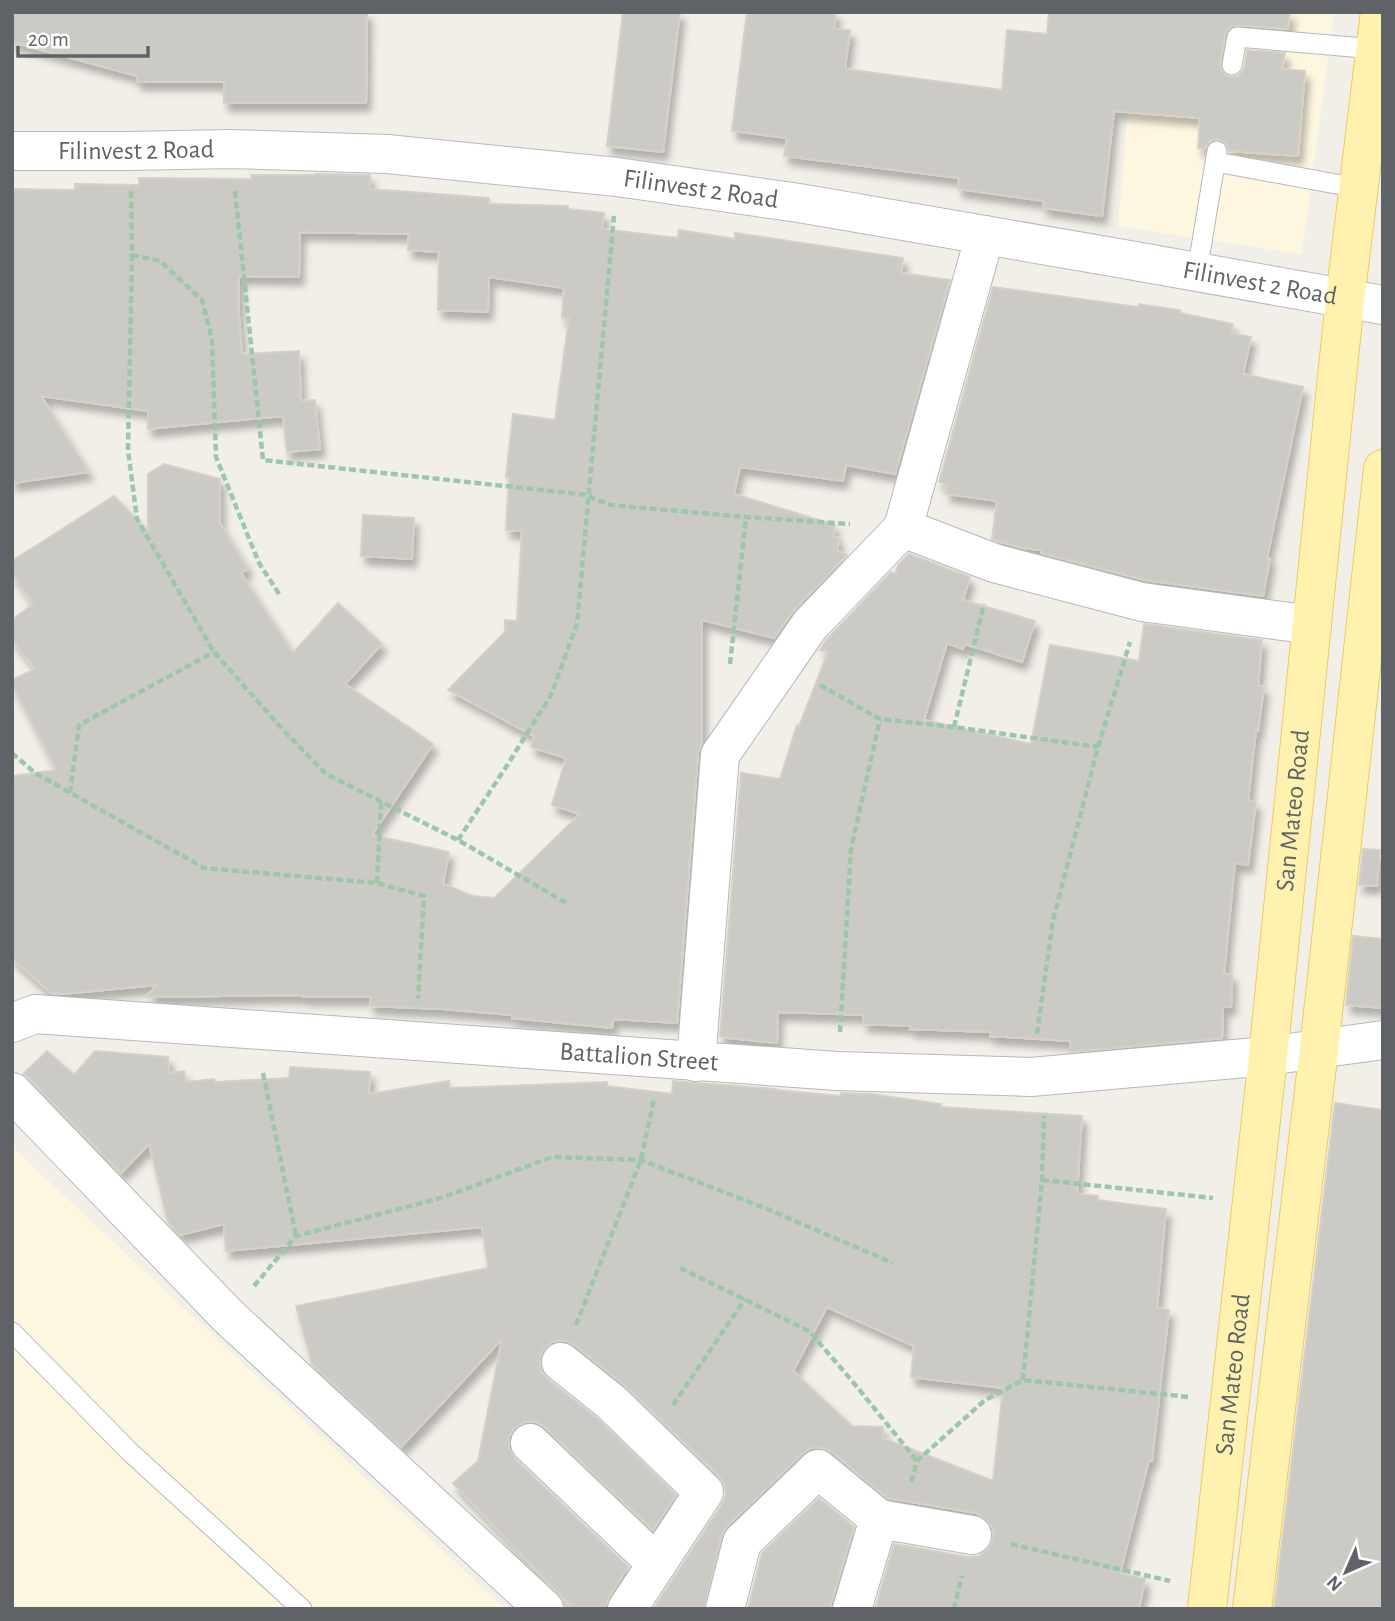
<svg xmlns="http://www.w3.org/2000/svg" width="1395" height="1621" viewBox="0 0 1395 1621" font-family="'Alegreya Sans',sans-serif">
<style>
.commercial{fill:#fef7e0}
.building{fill:#cccac5;stroke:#d6d1c6;stroke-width:2;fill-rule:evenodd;filter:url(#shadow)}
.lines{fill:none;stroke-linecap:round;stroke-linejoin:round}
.lane-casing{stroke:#b5b8bc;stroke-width:21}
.street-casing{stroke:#b5b8bc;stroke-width:40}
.secondary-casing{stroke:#b6babf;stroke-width:40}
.primary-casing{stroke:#f2c960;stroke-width:40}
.path{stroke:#9cc7a9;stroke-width:4.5;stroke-dasharray:7 3.5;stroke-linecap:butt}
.lane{stroke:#fff;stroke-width:19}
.street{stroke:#fff;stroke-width:38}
.secondary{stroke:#fff;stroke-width:38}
.primary{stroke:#fff2af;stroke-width:38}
.labels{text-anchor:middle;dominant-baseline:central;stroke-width:7;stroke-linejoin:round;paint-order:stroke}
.street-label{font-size:26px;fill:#5f6368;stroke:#fff}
</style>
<defs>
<filter id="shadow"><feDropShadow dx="4.5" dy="8" stdDeviation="3.5" flood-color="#0004"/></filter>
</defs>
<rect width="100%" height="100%" fill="#f1efe8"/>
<!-- commercial -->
<path class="commercial" d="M 1137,12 L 1334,12 L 1302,254 L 1118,226 Z
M 12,1147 L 505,1609 L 12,1609 Z"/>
<!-- building -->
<path class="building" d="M 12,12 L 367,12 L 366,103 L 224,103 L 224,82 L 137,82 L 137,76 L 12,42 Z
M 623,12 L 680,12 L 663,152 L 607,146 Z
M 747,12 L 836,12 L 834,29 L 850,30 L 845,69 L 1002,90 L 1007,30 L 1047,34 L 1049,12 L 1290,12 L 1288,29 L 1238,25 L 1232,26 L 1227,30 L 1225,35 L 1220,64 L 1221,70 L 1225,75 L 1231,77 L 1237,76 L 1241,73 L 1244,68 L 1247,50 L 1285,53 L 1282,69 L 1305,71 L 1298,156 L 1229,151 L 1225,142 L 1218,139 L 1212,140 L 1208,143 L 1205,149 L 1198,148 L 1200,118 L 1114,111 L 1102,216 L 1043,208 L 1044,201 L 958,189 L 959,178 L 784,156 L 787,138 L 732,131 Z
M 315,174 L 370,175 L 370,189 L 489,198 L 488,204 L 568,206 L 568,209 L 604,213 L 602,229 L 678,238 L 679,230 L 735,239 L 735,233 L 903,258 L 901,273 L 950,280 L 895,474 L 846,465 L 843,481 L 740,467 L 734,494 L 835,525 L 833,536 L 839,538 L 837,551 L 847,555 L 794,610 L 774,638 L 702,620 L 702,742 L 698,753 L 677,1023 L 613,1019 L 612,1028 L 512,1018 L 512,1015 L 442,1009 L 370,1006 L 371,997 L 303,997 L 303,995 L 146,997 L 157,985 L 62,994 L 51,993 L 12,958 L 12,776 L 56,770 L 12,684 L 12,680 L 35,669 L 12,639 L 12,620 L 33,604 L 12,573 L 12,561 L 114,496 L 148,531 L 148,474 L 164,464 L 220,479 L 220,523 L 248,569 L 241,573 L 293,653 L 338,603 L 382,644 L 345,684 L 433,744 L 372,835 L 449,852 L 443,884 L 473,896 L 494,898 L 580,814 L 552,805 L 566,758 L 531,747 L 534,736 L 448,690 L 505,632 L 505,620 L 517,621 L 522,531 L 506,530 L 509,477 L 506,477 L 513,414 L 555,420 L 569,318 L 562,318 L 564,288 L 489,277 L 488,312 L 438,310 L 439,252 L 408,250 L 409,234 L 300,232 L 299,277 L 239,276 L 239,316 L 242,354 L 299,351 L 301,401 L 315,400 L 320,449 L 287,452 L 283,416 L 148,429 L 148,411 L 41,396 L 67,437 L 65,437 L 67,438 L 89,472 L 12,483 L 12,189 L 75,190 L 75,184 L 139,185 L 139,178 L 252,179 L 251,175 L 315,175 Z
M 993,287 L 1138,307 L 1139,304 L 1180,310 L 1180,313 L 1233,324 L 1231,333 L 1251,337 L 1243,374 L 1303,387 L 1267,558 L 1270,559 L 1263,596 L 1145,580 L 1041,553 L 1041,550 L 1022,548 L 1001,542 L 992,539 L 997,501 L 946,494 L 947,484 L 939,482 Z
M 363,515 L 414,518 L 412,559 L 361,556 Z
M 909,554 L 970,577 L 963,600 L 1035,621 L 1022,662 L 965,644 L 963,649 L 947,643 L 924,720 L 1031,744 L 1050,645 L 1139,661 L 1144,624 L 1262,640 L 1258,686 L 1264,687 L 1258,731 L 1256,730 L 1248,801 L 1256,802 L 1248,865 L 1235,863 L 1224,974 L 1232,974 L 1231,1007 L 1223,1007 L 1222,1038 L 1070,1052 L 1070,1041 L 990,1036 L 991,1032 L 910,1029 L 911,1026 L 863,1024 L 864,1015 L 778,1012 L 777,1043 L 720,1037 L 741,773 L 780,779 L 797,725 L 799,726 L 828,652 L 820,650 L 827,639 L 891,572 L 895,574 L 898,565 Z
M 1363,849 L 1380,850 L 1377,886 L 1359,885 Z
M 1353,936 L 1383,939 L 1383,1008 L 1346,1005 Z
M 47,1051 L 74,1075 L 95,1051 L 168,1057 L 169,1073 L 184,1071 L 186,1082 L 214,1079 L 215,1082 L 289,1078 L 290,1067 L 370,1072 L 369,1094 L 449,1081 L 450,1088 L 607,1082 L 607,1086 L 672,1094 L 673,1081 L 776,1089 L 776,1090 L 841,1096 L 841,1093 L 872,1094 L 941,1104 L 941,1107 L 1082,1116 L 1077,1194 L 1098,1196 L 1098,1200 L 1166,1209 L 1157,1308 L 1169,1310 L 1152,1461 L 1149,1460 L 1120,1573 L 1145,1579 L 1139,1609 L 875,1609 L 894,1544 L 968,1557 L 979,1556 L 989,1548 L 993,1539 L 993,1528 L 986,1519 L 976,1513 L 888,1498 L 832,1452 L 822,1448 L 811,1448 L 803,1453 L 726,1527 L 721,1537 L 704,1609 L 653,1609 L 722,1504 L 726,1495 L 725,1485 L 719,1476 L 626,1386 L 575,1345 L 564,1340 L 552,1342 L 544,1349 L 539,1359 L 541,1371 L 547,1379 L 597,1418 L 676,1495 L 653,1530 L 545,1427 L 536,1422 L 525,1422 L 514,1428 L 509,1437 L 509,1448 L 515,1459 L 628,1567 L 609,1597 L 605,1609 L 573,1609 L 453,1483 L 478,1461 L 502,1339 L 401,1447 L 312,1364 L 296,1306 L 488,1268 L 482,1227 L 226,1251 L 224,1224 L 180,1235 L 168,1222 L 149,1144 L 121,1173 L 28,1077 L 23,1074 ZM 827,1307 L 914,1346 L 911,1377 L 1003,1388 L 993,1481 L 883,1438 L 883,1427 L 852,1426 L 793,1371 Z
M 1335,1103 L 1383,1110 L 1383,1609 L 1274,1609 Z
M 819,1498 L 854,1527 L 831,1603 L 831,1609 L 748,1609 L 762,1553 Z"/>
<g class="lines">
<!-- lane casing -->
<g class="lane-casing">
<path id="lane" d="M 1232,65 L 1237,37 L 1375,49
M 1216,162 L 1358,188
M 1197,272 L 1217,151
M 12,1332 L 130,1452 L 302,1609"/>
</g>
<!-- street casing -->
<g class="street-casing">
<g id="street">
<path d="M 903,528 L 994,563 L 1142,602 L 1312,625"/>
<path id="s1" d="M 12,1023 L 35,1014 L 837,1071 L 1031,1077 L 1268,1056 L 1383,1040"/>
<path d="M 696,1062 L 720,755 L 810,625 L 903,528 L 985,235"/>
<path d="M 12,1092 L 228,1316 L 544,1609"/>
<path d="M 561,1362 L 611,1402 L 704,1492 L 627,1609"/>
<path d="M 530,1443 L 657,1564"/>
<path d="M 725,1609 L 742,1542 L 818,1469 L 879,1519 L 972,1535"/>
<path d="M 852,1609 L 879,1519"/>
</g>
</g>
<!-- secondary casing -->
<g class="secondary-casing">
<g id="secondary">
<path id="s2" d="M 12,151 L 130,151 L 230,149 L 387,154 L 617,177 L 799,203 L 1118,258 L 1383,305"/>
</g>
</g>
<!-- primary casing -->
<g class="primary-casing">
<g id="primary">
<path id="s3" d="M 1207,1609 L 1268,1056 L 1345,299 L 1380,12"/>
<path d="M 1252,1609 L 1319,1049 L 1383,469"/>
</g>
</g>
<!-- path -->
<path class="path" d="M 131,191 L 132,255 L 128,450 L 137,519 L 214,652 L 283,730 L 326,774 L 458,840 L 566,903
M 235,191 L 263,460 L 588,495 L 592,498 L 611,505 L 746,517 L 850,524
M 132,255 L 160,261 L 202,300 L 212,339 L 216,457 L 259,563 L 279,594
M 730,664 L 746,517
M 820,685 L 880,719 L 954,727 L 1098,747
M 954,727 L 984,604
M 12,753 L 35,773 L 204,868 L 377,883 L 424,896 L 418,999
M 70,793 L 79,725 L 214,652
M 458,840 L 508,764 L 551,695 L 577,624 L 614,216
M 377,883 L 381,802
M 840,1032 L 851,849 L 880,719
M 1037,1034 L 1053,920 L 1098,747 L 1130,642
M 263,1073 L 296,1236
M 1042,1180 L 1213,1198
M 680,1268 L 809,1331 L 853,1382 L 917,1461
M 254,1286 L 296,1236 L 441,1198 L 552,1157 L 641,1160 L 765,1208 L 893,1263
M 576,1325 L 641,1160 L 654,1099
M 1023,1380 L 1042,1180 L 1044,1116
M 673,1405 L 745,1299
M 911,1482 L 917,1461 L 985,1400 L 1023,1380 L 1189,1397
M 1011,1544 L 1170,1581
M 954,1609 L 962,1576"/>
<!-- lane -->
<use href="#lane" class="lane"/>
<!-- street -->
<use href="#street" class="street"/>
<!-- secondary -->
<use href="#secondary" class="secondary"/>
<!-- primary -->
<use href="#primary" class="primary"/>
</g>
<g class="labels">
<!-- street labels -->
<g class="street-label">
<text stroke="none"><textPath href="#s2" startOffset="124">Filinvest 2 Road</textPath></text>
<text stroke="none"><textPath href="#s2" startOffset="691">Filinvest 2 Road</textPath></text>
<text stroke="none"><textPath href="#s2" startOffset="1258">Filinvest 2 Road</textPath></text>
<text stroke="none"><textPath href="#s3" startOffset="803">San Mateo Road</textPath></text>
<text stroke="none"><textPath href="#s1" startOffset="630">Battalion Street</textPath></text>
<text stroke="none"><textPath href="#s3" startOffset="236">San Mateo Road</textPath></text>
</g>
</g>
<!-- border -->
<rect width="1395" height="1621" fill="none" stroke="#5f6368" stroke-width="28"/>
<!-- north arrow -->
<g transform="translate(1346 1572) rotate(225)" stroke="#ffffff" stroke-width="5" paint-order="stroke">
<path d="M0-5L12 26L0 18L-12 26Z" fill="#5f6368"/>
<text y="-10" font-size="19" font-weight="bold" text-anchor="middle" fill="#5f6368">N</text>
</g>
<!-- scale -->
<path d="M18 46v10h130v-10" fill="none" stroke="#5f6368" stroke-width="3.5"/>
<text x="28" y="46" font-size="21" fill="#5f6368" stroke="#ffffff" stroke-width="5" paint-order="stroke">20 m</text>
</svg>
